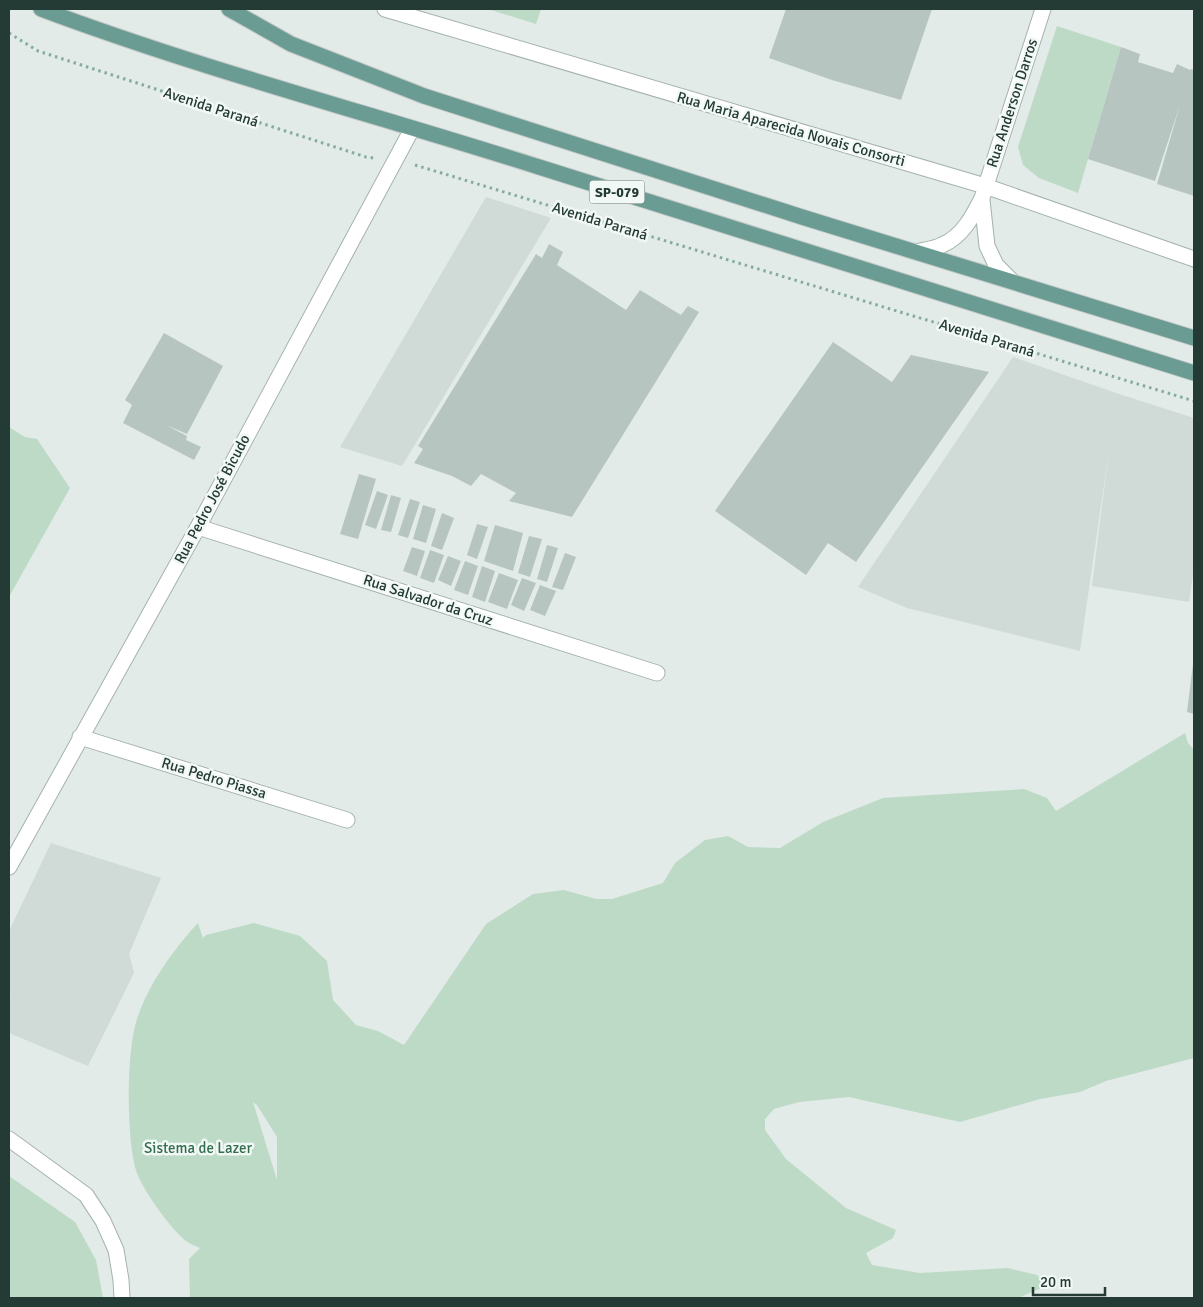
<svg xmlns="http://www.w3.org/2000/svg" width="1203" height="1307" viewBox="0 0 1203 1307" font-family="Signika,sans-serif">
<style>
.built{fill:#d0dad6}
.green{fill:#bddac7;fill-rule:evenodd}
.building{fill:#b7c5c0}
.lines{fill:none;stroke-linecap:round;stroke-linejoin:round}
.minor-casing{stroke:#a5b2ae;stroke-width:17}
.major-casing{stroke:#c2c8c6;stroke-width:17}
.path{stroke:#85aba2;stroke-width:3;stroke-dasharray:2.5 4;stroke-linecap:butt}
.minor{stroke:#fff;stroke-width:15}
.major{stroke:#6a9c93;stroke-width:15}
.labels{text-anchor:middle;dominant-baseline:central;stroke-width:5;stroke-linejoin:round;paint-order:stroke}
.shield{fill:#f2f8f5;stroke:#62736f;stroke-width:1}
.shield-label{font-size:14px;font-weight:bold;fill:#243a35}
.street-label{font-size:15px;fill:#243a35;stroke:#f2f8f5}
.park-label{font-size:15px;fill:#326d4d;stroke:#f2f8f5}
</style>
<rect width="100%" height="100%" fill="#e2ebe7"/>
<!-- built -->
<path class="built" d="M 486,197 L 551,218 L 402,466 L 340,447 Z
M 1013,357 L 1116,393 L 1194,418 L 1194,567 L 1189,602 L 1092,586 L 1109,450 L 1080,651 L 907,608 L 858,587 Z
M 51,843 L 161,878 L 129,954 L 134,973 L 88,1066 L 9,1033 L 9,1002 L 11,996 L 9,995 L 9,931 Z"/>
<!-- green -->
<path class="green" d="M 488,9 L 541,9 L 536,24 Z
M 1057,26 L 1121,47 L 1078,193 L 1039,178 L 1023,165 L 1018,147 Z
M 9,427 L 25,437 L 37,439 L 70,488 L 9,597 Z
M 1185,733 L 1188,743 L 1194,750 L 1194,1058 L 1106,1081 L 1080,1092 L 1040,1099 L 960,1122 L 849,1097 L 799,1102 L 774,1109 L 765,1119 L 765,1130 L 786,1159 L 846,1208 L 896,1230 L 893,1238 L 866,1253 L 872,1265 L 920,1273 L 1008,1268 L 1037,1275 L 1046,1286 L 1018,1298 L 190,1298 L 189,1259 L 200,1248 C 196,1246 190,1244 186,1241 C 171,1229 144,1192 137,1173 C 126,1142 126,1051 137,1019 C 149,983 173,950 198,923 L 203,938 L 206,935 L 254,923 L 300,936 L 327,961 L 333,1000 L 356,1025 L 378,1031 L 404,1045 L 486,924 L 533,894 L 564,890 L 596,899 L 612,899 L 663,883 L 675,863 L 705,840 L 728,836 L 748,847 L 780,848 L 823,822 L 883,798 L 1024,789 L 1047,798 L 1056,811 ZM 253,1102 L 257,1105 L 277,1137 L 277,1180 Z
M 9,1176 L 75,1222 L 96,1260 L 103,1298 L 9,1298 Z"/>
<!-- building -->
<path class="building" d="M 786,9 L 932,9 L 901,100 L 832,80 L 769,58 Z
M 1121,47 L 1140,54 L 1138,62 L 1173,73 L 1177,64 L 1190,70 L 1191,69 L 1194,70 L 1194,196 L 1157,184 L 1180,105 L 1155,181 L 1088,159 Z
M 549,244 L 563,252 L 557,265 L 626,310 L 640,290 L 681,315 L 688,306 L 699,312 L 572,517 L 509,501 L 516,493 L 481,474 L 471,486 L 452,476 L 414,463 L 423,449 L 418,446 L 536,254 L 542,258 Z
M 164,333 L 223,366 L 187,434 L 166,425 L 187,436 L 186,440 L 201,447 L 194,460 L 123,423 L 132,405 L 125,400 Z
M 833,342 L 892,382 L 911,355 L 989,372 L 856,562 L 828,543 L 806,575 L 715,511 Z
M 359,474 L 376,479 L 358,539 L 340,534 Z
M 377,491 L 388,495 L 376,529 L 365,525 Z
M 391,495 L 401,498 L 391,532 L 381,530 Z
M 410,499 L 420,502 L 408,538 L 398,535 Z
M 423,505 L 436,509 L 426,543 L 413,539 Z
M 442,513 L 454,518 L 442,550 L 431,546 Z
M 477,524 L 488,527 L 477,559 L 467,555 Z
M 495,525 L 523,533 L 513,571 L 484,561 Z
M 529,536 L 542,539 L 530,577 L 518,573 Z
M 547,545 L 558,548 L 547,582 L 537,579 Z
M 412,547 L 425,551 L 417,576 L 403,571 Z
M 430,550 L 444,555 L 434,583 L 420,578 Z
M 565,553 L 576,557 L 563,590 L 552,587 Z
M 448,556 L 461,561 L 451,586 L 438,580 Z
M 465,561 L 478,566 L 468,595 L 454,590 Z
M 482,566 L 495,571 L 485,602 L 472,597 Z
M 499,573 L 518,580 L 507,609 L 488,602 Z
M 522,578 L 536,583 L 524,611 L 511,605 Z
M 540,585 L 556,591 L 545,616 L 530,610 Z
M 1193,664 L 1194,664 L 1194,714 L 1187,712 Z"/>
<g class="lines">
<!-- minor casing -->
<g class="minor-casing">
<path id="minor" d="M 385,9 L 985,186 L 1194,259
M 982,200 L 987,246 L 996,265 L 1013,282
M 916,252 C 924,250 934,249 942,245 C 962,237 973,216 982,198 L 1043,9
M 198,527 L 657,673
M 80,737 L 347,820
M 9,867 L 198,527 L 412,129
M 9,1139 L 86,1195 L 103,1221 L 116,1250 L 121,1280 L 122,1298"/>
</g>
<!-- major casing -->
<g class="major-casing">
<path id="major" d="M 41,9 C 204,70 373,114 539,167 C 757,236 975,305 1194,373
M 229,9 L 291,44 L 424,96 L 802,217 L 1194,338"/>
</g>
<!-- path -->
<path class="path" d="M 9,33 L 38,51 L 366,157 L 374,158
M 415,165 L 1194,401"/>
<!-- minor -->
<use href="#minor" class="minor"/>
<!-- major -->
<use href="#major" class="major"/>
</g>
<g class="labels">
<!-- shield labels -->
<rect class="shield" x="589.5" y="180.5" width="55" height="23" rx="4"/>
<g class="shield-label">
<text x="617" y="192">SP-079</text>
</g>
<!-- street labels -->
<g class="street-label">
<text transform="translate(1012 103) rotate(-72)">Rua Anderson Darros</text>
<text transform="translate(211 107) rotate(18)">Avenida Paraná</text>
<text transform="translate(791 129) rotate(16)">Rua Maria Aparecida Novais Consorti</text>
<text transform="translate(600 221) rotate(17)">Avenida Paraná</text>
<text transform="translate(987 338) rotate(17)">Avenida Paraná</text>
<text transform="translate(212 499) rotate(-62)">Rua Pedro José Bicudo</text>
<text transform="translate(428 600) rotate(18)">Rua Salvador da Cruz</text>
<text transform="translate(214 778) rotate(17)">Rua Pedro Piassa</text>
</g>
<!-- park labels -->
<g class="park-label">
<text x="198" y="1148">Sistema de Lazer</text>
</g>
</g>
<!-- border -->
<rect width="1203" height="1307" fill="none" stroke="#243a35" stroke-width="20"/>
<!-- scale -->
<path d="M1033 1287v8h72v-8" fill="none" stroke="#243a35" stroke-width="2.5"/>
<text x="1040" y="1287" font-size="15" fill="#243a35" stroke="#f2f8f5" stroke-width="4" paint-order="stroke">20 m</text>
</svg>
